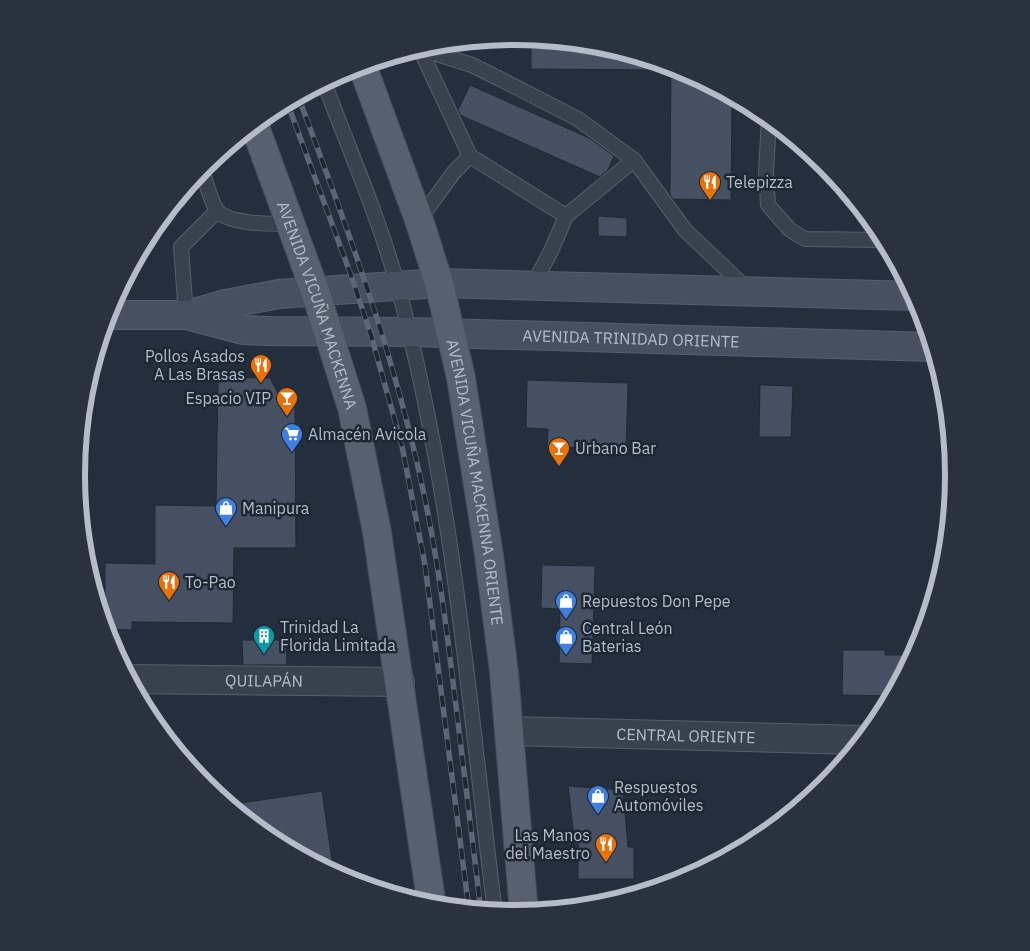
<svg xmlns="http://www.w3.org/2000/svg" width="1030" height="951" viewBox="0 0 1030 951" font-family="'IBM Plex Sans',sans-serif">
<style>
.building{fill:#455162;stroke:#1f2835}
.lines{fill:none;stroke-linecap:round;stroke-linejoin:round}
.lane-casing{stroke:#565f6c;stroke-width:16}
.street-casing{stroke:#565f6c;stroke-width:30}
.secondary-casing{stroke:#565f6c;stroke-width:30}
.primary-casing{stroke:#414a57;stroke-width:30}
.lane{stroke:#38414e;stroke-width:14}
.street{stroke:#38414e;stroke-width:28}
.secondary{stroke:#465061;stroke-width:28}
.primary{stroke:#56606e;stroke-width:28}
.rail-casing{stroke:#5a6575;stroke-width:5.5}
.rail{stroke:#1d2633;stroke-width:4;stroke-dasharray:11;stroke-linecap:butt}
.labels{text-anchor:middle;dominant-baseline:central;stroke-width:5;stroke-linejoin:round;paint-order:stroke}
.poi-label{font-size:16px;fill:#b4bcc9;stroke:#1d2633;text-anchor:start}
.street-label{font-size:16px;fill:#b4bcc9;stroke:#1d2633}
.rim{fill:none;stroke:#b4bcc9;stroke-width:6}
</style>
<rect width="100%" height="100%" fill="#242f3e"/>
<!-- building -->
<path class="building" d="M 531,38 L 601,45 L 667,65 L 666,70 L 531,69 Z
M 671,66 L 683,70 L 732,96 L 731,200 L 673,199 L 670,195 Z
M 470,85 L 589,138 L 614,156 L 608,170 L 600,177 L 460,115 L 458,110 Z
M 598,216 L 627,218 L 627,237 L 598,236 Z
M 218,377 L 270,378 L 282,401 L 295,401 L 296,548 L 234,548 L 233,623 L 132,622 L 132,630 L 105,629 L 105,563 L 155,564 L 155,505 L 216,506 Z
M 527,380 L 628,383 L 626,449 L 547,447 L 548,429 L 526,428 Z
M 760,385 L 793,386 L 791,437 L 759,437 Z
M 542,565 L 595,566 L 592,664 L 559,663 L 560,609 L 541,608 Z
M 242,640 L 286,640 L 287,665 L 243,665 Z
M 843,650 L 885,650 L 885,655 L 915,655 L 893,696 L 842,695 Z
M 568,786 L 623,790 L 628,847 L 634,847 L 634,879 L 578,879 L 578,844 L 575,845 Z
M 322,791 L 334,875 L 271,841 L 227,805 Z"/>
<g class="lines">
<!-- lane casing -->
<g class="lane-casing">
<path id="lane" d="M 418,48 L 472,65 L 500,79 L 578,119 L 634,160 L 685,230 L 748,290
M 324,82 C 349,150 379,217 398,287 C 453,491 469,704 495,913
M 769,119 L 766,172 L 768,205 L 790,230 L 805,239 L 885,240
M 470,156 L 566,216
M 201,169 C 207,182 209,197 216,209 C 226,225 274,224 291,224
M 419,220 L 454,172 L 470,156 L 420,49
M 533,285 L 551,251 L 566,216 L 634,160
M 186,315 L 181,247 L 217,211"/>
</g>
<!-- street casing -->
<g class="street-casing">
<g id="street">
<path id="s1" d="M 128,679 L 400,682"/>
<path id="s2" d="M 510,731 L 863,740"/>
</g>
</g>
<!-- secondary casing -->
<g class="secondary-casing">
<g id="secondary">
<path id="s3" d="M 107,315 L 186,315 L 243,330 L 269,331 L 409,332 L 933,347"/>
<path d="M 188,315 L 226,304 L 279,294 L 439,283 L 915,296"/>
</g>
</g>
<!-- primary casing -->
<g class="primary-casing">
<g id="primary">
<path id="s4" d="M 362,65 L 419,220 L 439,283 L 461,378 L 489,555 L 504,672 L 524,914"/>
<path id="s5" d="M 254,124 L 315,291 L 352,408 L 377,532 L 432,907"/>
</g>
</g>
<!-- lane -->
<use href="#lane" class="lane"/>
<!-- street -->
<use href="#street" class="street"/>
<!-- secondary -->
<use href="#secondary" class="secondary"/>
<!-- primary -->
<use href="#primary" class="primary"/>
<!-- rail casing -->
<g class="rail-casing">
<path id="rail" d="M 298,96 C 346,224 393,351 422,485 C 438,558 447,632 456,706 C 464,775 473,843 481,911
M 287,102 L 352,278 L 371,335 L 402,446 L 425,565 L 469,910"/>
</g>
<!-- rail -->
<use href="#rail" class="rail"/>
</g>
<!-- icons -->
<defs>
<g id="restaurant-pin" transform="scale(1.125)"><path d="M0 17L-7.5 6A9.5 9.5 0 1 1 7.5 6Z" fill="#e8710a" stroke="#1d2633"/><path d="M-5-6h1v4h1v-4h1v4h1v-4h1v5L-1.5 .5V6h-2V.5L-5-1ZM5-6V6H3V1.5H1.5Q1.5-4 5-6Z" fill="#fff"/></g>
<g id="bar-pin" transform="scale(1.125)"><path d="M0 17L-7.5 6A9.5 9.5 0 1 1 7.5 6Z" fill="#e8710a" stroke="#1d2633"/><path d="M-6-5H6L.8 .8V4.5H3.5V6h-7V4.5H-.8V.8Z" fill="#fff"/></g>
<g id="supermarket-pin" transform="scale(1.125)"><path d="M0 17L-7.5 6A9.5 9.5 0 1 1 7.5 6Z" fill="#3f7fe0" stroke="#1d2633"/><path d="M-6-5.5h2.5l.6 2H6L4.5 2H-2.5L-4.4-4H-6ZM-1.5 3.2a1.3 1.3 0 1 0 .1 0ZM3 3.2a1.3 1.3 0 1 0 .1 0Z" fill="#fff"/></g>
<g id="shop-pin" transform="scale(1.125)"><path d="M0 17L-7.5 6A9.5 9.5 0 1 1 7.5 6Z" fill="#3f7fe0" stroke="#1d2633"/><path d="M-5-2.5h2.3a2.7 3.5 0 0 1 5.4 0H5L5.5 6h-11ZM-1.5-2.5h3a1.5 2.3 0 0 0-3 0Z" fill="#fff"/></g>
<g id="building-pin" transform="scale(1.125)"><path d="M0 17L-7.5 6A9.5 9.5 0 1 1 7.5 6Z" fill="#0f9aa8" stroke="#1d2633"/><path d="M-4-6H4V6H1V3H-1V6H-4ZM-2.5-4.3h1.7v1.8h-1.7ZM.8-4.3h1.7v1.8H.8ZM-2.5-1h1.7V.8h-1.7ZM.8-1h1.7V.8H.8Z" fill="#fff"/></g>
</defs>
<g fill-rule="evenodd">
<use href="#restaurant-pin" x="710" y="182"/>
<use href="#restaurant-pin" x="261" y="365"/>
<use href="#bar-pin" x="287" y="398"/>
<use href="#supermarket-pin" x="292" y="434"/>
<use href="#bar-pin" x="559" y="448"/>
<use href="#shop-pin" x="226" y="508"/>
<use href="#restaurant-pin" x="169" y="582"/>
<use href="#shop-pin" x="566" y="601"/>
<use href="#building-pin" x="264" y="636"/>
<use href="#shop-pin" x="566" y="637"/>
<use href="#shop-pin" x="598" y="796"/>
<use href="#restaurant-pin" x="606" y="844"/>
</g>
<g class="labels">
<!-- poi labels -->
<g class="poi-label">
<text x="726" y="182">Telepizza</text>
<text x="245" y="356" text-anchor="end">Pollos Asados<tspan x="245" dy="18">A Las Brasas</tspan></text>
<text x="271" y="398" text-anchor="end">Espacio VIP</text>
<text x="308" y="434">Almacén Avicola</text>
<text x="575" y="448">Urbano Bar</text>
<text x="242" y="508">Manipura</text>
<text x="185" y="582">To-Pao</text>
<text x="582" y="601">Repuestos Don Pepe</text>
<text x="280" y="627">Trinidad La<tspan x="280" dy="18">Florida Limitada</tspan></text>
<text x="582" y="628">Central León<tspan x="582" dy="18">Baterias</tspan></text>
<text x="614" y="787">Respuestos<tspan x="614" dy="18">Automóviles</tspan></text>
<text x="590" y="835" text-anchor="end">Las Manos<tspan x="590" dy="18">del Maestro</tspan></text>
</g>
<!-- street labels -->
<g class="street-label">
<text stroke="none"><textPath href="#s5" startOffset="192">AVENIDA VICUÑA MACKENNA</textPath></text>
<text stroke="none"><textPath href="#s3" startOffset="526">AVENIDA TRINIDAD ORIENTE</textPath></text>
<text stroke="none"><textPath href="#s4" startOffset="434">AVENIDA VICUÑA MACKENNA ORIENTE</textPath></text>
<text stroke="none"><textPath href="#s1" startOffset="136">QUILAPÁN</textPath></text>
<text stroke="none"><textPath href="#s2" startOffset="176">CENTRAL ORIENTE</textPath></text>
</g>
</g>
<!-- crop -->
<path d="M0 0H1030V951H0ZM85 475a430 430 0 1 1 860 0a430 430 0 1 1-860 0Z" fill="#29323f" fill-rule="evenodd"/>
<path class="rim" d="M85 475a430 430 0 1 1 860 0a430 430 0 1 1-860 0Z"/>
</svg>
